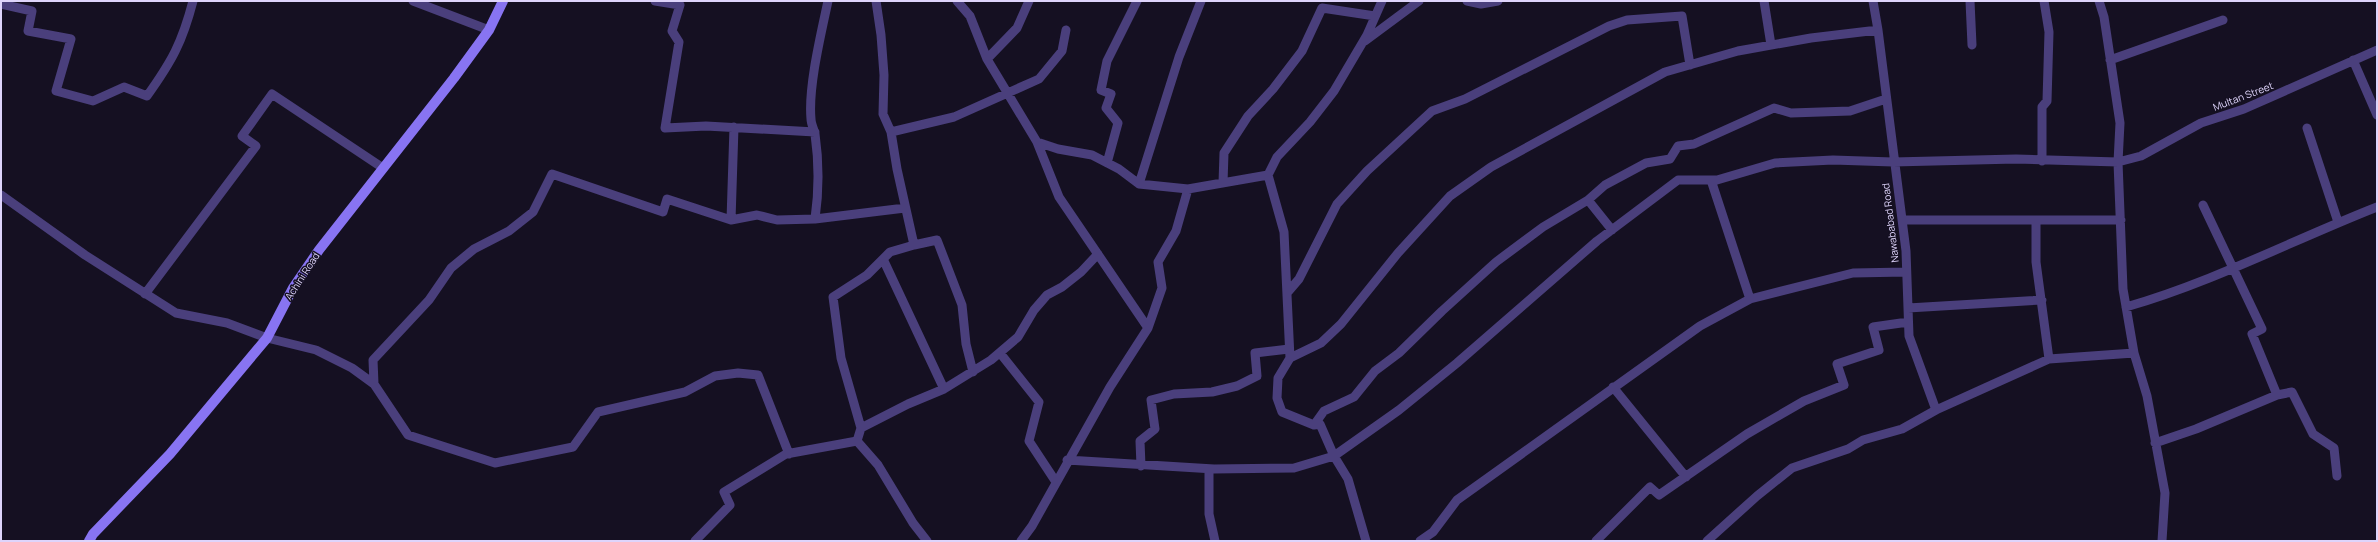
<svg xmlns="http://www.w3.org/2000/svg" width="2378" height="542" viewBox="0 0 2378 542" font-family="Manrope,sans-serif">
<style>
.lines{fill:none;stroke-linecap:round;stroke-linejoin:round}
.minor{stroke:#4a3f7c;stroke-width:9}
.secondary{stroke:#8874f2;stroke-width:10}
.labels{text-anchor:middle;dominant-baseline:central;stroke-width:3;stroke-linejoin:round;paint-order:stroke}
.street-label{font-size:10px;fill:#ded4fb;stroke:#151022}
</style>
<rect width="100%" height="100%" fill="#151022"/>
<g class="lines">
<!-- minor -->
<path class="minor" d="M 413,1 L 489,30
M 655,1 L 680,5 L 672,31 L 679,42 L 665,128 L 706,126 L 815,132
M 876,1 L 881,35 L 884,75 L 883,114 L 891,132 L 897,169 L 914,245 L 890,252 L 867,275 L 833,297 L 841,358 L 861,428 L 857,441 L 878,465 L 913,523 L 927,541
M 957,1 L 970,16 L 987,59 L 1037,142 L 1058,149 L 1092,155 L 1119,169 L 1139,184 L 1188,189 L 1268,175
M 1467,1 L 1481,4 L 1498,1
M 1764,1 L 1771,45
M 1970,1 L 1972,45
M 2099,1 L 2104,17 L 2120,123 L 2118,162 L 2123,289 L 2134,353 L 2147,396 L 2165,493 L 2162,541
M 1,4 L 32,11 L 28,31 L 71,39 L 56,91 L 93,101 L 124,87 L 147,96 C 172,61 182,43 193,1
M 1878,30 L 1906,251 L 1909,336 L 1936,410
M 1365,41 L 1419,1
M 987,59 L 1017,28 L 1029,1
M 2110,60 L 2223,20
M 2353,60 L 2377,115
M 2307,128 L 2338,222
M 891,132 L 954,117 L 1039,79 L 1062,51 L 1066,30
M 1037,142 L 1059,197 L 1148,328
M 2042,161 L 2042,107 L 2047,101 L 2049,32 L 2044,1
M 1107,163 L 1118,123 L 1106,108 L 1111,94 L 1101,90 L 1107,61 L 1137,1
M 1711,180 L 1750,299
M 1223,183 L 1224,153 L 1248,116 L 1273,89 L 1302,51 L 1322,8 L 1375,16
M 1139,184 L 1179,57 L 1201,1
M 1,195 L 85,255 L 176,313 L 227,323 L 267,338 L 316,350 L 352,368 L 374,384 L 408,435 L 495,463 L 573,447 L 598,412 L 685,392 L 715,376 L 738,373 L 758,375 L 789,454
M 1588,200 L 1605,185 L 1646,163 L 1670,159 L 1678,146 L 1694,144 L 1774,108 L 1791,113 L 1850,111 L 1886,99
M 2203,205 L 2262,329 L 2252,334 L 2277,395
M 815,219 C 819,191 819,162 815,134 C 814,129 811,124 811,119 C 808,87 821,34 828,1
M 731,220 L 734,127
M 1902,220 L 2121,220
M 2036,220 L 2036,262 L 2049,359
M 914,245 L 937,240 L 962,305 L 966,344 L 973,372
M 883,259 L 944,389
M 1287,293 L 1299,279 L 1337,204 L 1367,171 L 1432,111 L 1465,99 L 1609,26 L 1627,20 L 1682,16 L 1690,65
M 145,294 L 256,146 L 242,136 L 272,94 L 383,168
M 2126,307 C 2213,282 2293,240 2377,207
M 1908,308 L 2042,300
M 1000,353 L 1039,402 L 1029,441 L 1056,482
M 1290,358 L 1284,232 L 1268,175 L 1277,157 L 1310,122 L 1334,91 L 1367,35 L 1382,1
M 374,384 L 373,360 L 429,300 L 451,268 L 474,249 L 509,231 L 533,212 L 552,174 L 663,212 L 667,199 L 731,220 L 757,215 L 777,220 L 815,219 L 905,208
M 1613,387 L 1686,477
M 1314,425 L 1324,411 L 1354,397 L 1375,371 L 1399,353 L 1442,311 L 1496,262 L 1543,227 L 1588,200 L 1612,230
M 861,428 L 908,404 L 944,389 L 991,360 L 1018,337 L 1034,310 L 1047,295 L 1062,287 L 1081,272 L 1098,254
M 2155,443 L 2196,429 L 2277,395 L 2292,392 L 2313,434 L 2334,448 L 2337,476
M 1067,460 L 1214,469 L 1294,468 L 1334,456 L 1399,410 L 1457,363 L 1597,241 L 1678,180 L 1717,180 L 1775,163 L 1833,160 L 1893,162 L 2016,159 L 2118,162 L 2141,156 L 2201,123 L 2244,109 L 2377,50
M 1141,466 L 1140,441 L 1155,429 L 1151,400 L 1174,394 L 1212,392 L 1237,386 L 1257,376 L 1255,353 L 1289,349
M 1209,469 L 1209,514 L 1215,541
M 695,541 L 730,505 L 724,492 L 786,454 L 857,441
M 1021,541 L 1032,526 L 1110,387 L 1148,328 L 1162,288 L 1158,262 L 1176,231 L 1188,189
M 1366,541 L 1348,479 L 1334,456 L 1320,424 L 1314,425 L 1282,412 L 1277,398 L 1278,378 L 1290,358 L 1321,343 L 1341,324 L 1398,253 L 1450,196 L 1491,167 L 1665,72 L 1738,51 L 1811,38 L 1878,30 L 1873,1
M 1420,541 L 1433,532 L 1457,500 L 1700,326 L 1750,299 L 1853,273 L 1906,272
M 1596,541 L 1650,487 L 1659,495 L 1747,434 L 1804,401 L 1844,385 L 1837,364 L 1879,350 L 1873,327 L 1908,322
M 1707,541 L 1757,496 L 1792,468 L 1848,449 L 1863,440 L 1902,429 L 1936,410 L 2049,359 L 2134,353"/>
<!-- secondary -->
<path class="secondary" d="M 89,541 L 93,534 L 170,454 L 267,338 L 293,288 L 319,250 L 454,78 L 489,30 L 503,1"/>
</g>
<g class="labels">
<!-- street labels -->
<g class="street-label">
<text transform="translate(2243 96) rotate(-21)">Multan Street</text>
<text transform="translate(1890 223) rotate(-97)">Nawababad Road</text>
<text transform="translate(302 276) rotate(-57)">Achini Road</text>
</g>
</g>
<!-- border -->
<rect width="2378" height="542" fill="none" stroke="#ded4fb" stroke-width="4"/>
</svg>
